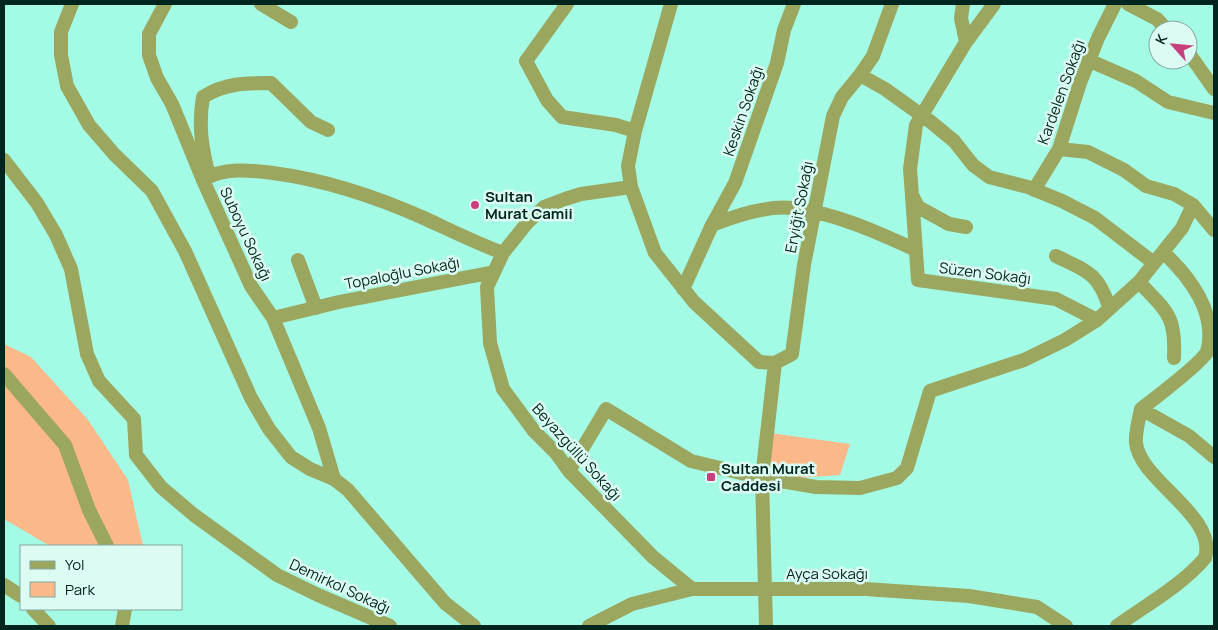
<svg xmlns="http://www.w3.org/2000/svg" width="1218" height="630" viewBox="0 0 1218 630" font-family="Manrope,sans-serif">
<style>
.green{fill:#fbb888}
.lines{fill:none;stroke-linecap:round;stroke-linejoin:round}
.minor{stroke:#9ba65f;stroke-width:14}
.tertiary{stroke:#9ba65f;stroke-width:14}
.poi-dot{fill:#c73f7d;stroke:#dcfcf3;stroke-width:2}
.labels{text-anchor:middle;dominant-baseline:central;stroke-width:5;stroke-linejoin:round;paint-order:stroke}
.street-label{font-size:15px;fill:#00251e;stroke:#dcfcf3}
.poi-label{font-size:15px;font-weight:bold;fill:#00251e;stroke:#dcfcf3;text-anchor:start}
</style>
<rect width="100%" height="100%" fill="#a4fbe5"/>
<!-- green -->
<path class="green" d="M 4,344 L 31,357 L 88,420 L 128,480 L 143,546 L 50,546 L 4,519 Z
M 770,433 L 850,444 L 840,475 L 796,478 L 766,467 Z"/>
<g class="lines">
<!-- minor -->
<path class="minor" d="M 72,4 L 61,32 L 61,55 L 67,86 L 89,125 L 114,154 L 152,191 L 185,251 L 251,398 L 269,429 L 291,457 L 310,469 L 334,479 L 348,490 L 445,603 L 474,626
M 165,4 L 149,34 L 149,55 L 157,78 L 172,104 L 203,180 L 251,286 L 273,318 L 319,428 L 334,479
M 261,4 L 291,22
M 567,4 L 526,61 L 547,100 L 562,117 L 616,125 L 635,131
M 671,4 L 635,131 L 628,166 L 631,187 L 655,253 L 694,302 L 759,362 L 775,363 L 792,354 L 804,265 L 833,116 L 842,97 L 860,75
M 892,4 L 873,56 L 860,75 L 885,89 L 931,122 L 954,141 L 973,165 L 989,177 L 1028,187 L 1062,201 L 1095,218 L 1154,263
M 963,4 L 961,18 L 966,42 L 916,125 L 910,169 L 912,195 L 918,207 L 949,224 L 966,227
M 1128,4 L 1157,19 L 1167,30
M 966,42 L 994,4
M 1188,52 L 1214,89
M 1088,60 L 1136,81 L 1168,102 L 1214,113
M 1059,149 L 1088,152 L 1124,170 L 1146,186 L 1174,194 L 1193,205 L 1214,230
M 4,160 L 37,203 L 56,235 L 71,269 L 87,354 L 99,381 L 134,419 L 136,455 L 161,487 L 194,515 L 277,575 L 318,595 L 390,626
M 209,176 C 202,149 198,125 203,97 C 225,83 245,83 271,83 L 311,122 L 328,130
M 203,180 C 223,167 250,170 273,173 C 326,180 377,197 426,219 C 452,231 476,243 503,253
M 631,187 L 581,194 L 565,199 L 544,207 L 527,223 L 503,253 L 487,287 L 490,343 L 503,389 L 534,431 L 556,453 L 569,471 L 653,557 L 692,589
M 1034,190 L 1059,149 L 1080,83 L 1098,38 L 1115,4
M 912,196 L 918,280 L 1056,299 L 1097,320
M 712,225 L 735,183 L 777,63 L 784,30 L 794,4
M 1056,256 C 1086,271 1098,272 1109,307
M 298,260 L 316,308
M 1139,282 C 1167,312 1176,315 1174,358
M 683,289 L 712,225 C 735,216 767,205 792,208 C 835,213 877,232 916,250
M 273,318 L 339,302 L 494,272
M 1141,409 L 1189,436 L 1214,457
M 569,471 L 606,409 L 691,461 L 762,478 L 816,487 L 860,488 L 897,478 L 907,468 L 930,391 L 1024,360 L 1065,340 L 1097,320 L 1139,282 L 1182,228 L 1193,205
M 4,585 L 21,596
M 33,609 L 49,626
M 589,626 L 632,604 L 692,589 L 865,589 L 969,596 L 1037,607 L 1066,626
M 766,626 L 762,478 L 775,363
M 1117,626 C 1146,605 1181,586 1205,558 C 1218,516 1140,481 1136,443 C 1135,433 1139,419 1141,409 C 1154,399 1200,364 1207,352 C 1218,313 1189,276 1163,252"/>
<!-- tertiary -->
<path class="tertiary" d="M 4,374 L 65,445 L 89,510 L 107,546
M 122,626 L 125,609"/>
</g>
<!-- markers -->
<g class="poi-dot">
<circle cx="475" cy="205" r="5"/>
<rect x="706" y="472" width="10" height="10" rx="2.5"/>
</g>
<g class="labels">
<!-- street labels -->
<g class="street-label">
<text transform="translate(1061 92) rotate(-70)">Kardelen Sokağı</text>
<text transform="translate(743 111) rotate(-71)">Keskin Sokağı</text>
<text transform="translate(799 207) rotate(-79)">Eryiğit Sokağı</text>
<text transform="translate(246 234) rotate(65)">Suboyu Sokağı</text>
<text transform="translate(402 273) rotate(-11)">Topaloğlu Sokağı</text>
<text transform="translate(985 273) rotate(7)">Süzen Sokağı</text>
<text transform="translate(577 452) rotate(48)">Beyazgüllü Sokağı</text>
<text x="827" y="573">Ayça Sokağı</text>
<text transform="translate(340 586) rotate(25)">Demirkol Sokağı</text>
</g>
<!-- poi labels -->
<g class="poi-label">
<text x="485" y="196">Sultan<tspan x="485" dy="17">Murat Camii</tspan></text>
<text x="721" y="468">Sultan Murat<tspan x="721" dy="17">Caddesi</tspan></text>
</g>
</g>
<!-- border -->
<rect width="1218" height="630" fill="none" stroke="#00251e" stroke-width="10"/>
<!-- legend -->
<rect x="20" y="545" width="162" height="65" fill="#dcfcf3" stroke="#84a69e"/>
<rect x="30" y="561" width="25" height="8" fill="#9ba65f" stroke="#84a69e"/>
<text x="65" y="570" font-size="15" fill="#00251e">Yol</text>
<rect x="30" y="582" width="25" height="15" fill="#fbb888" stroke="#84a69e"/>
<text x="65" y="595" font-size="15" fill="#00251e">Park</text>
<!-- north arrow -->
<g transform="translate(1173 45) rotate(297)"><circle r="24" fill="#dcfcf3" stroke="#84a69e"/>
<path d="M0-4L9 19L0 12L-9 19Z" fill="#c73f7d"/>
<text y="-8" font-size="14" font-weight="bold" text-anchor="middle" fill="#00251e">K</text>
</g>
</svg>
